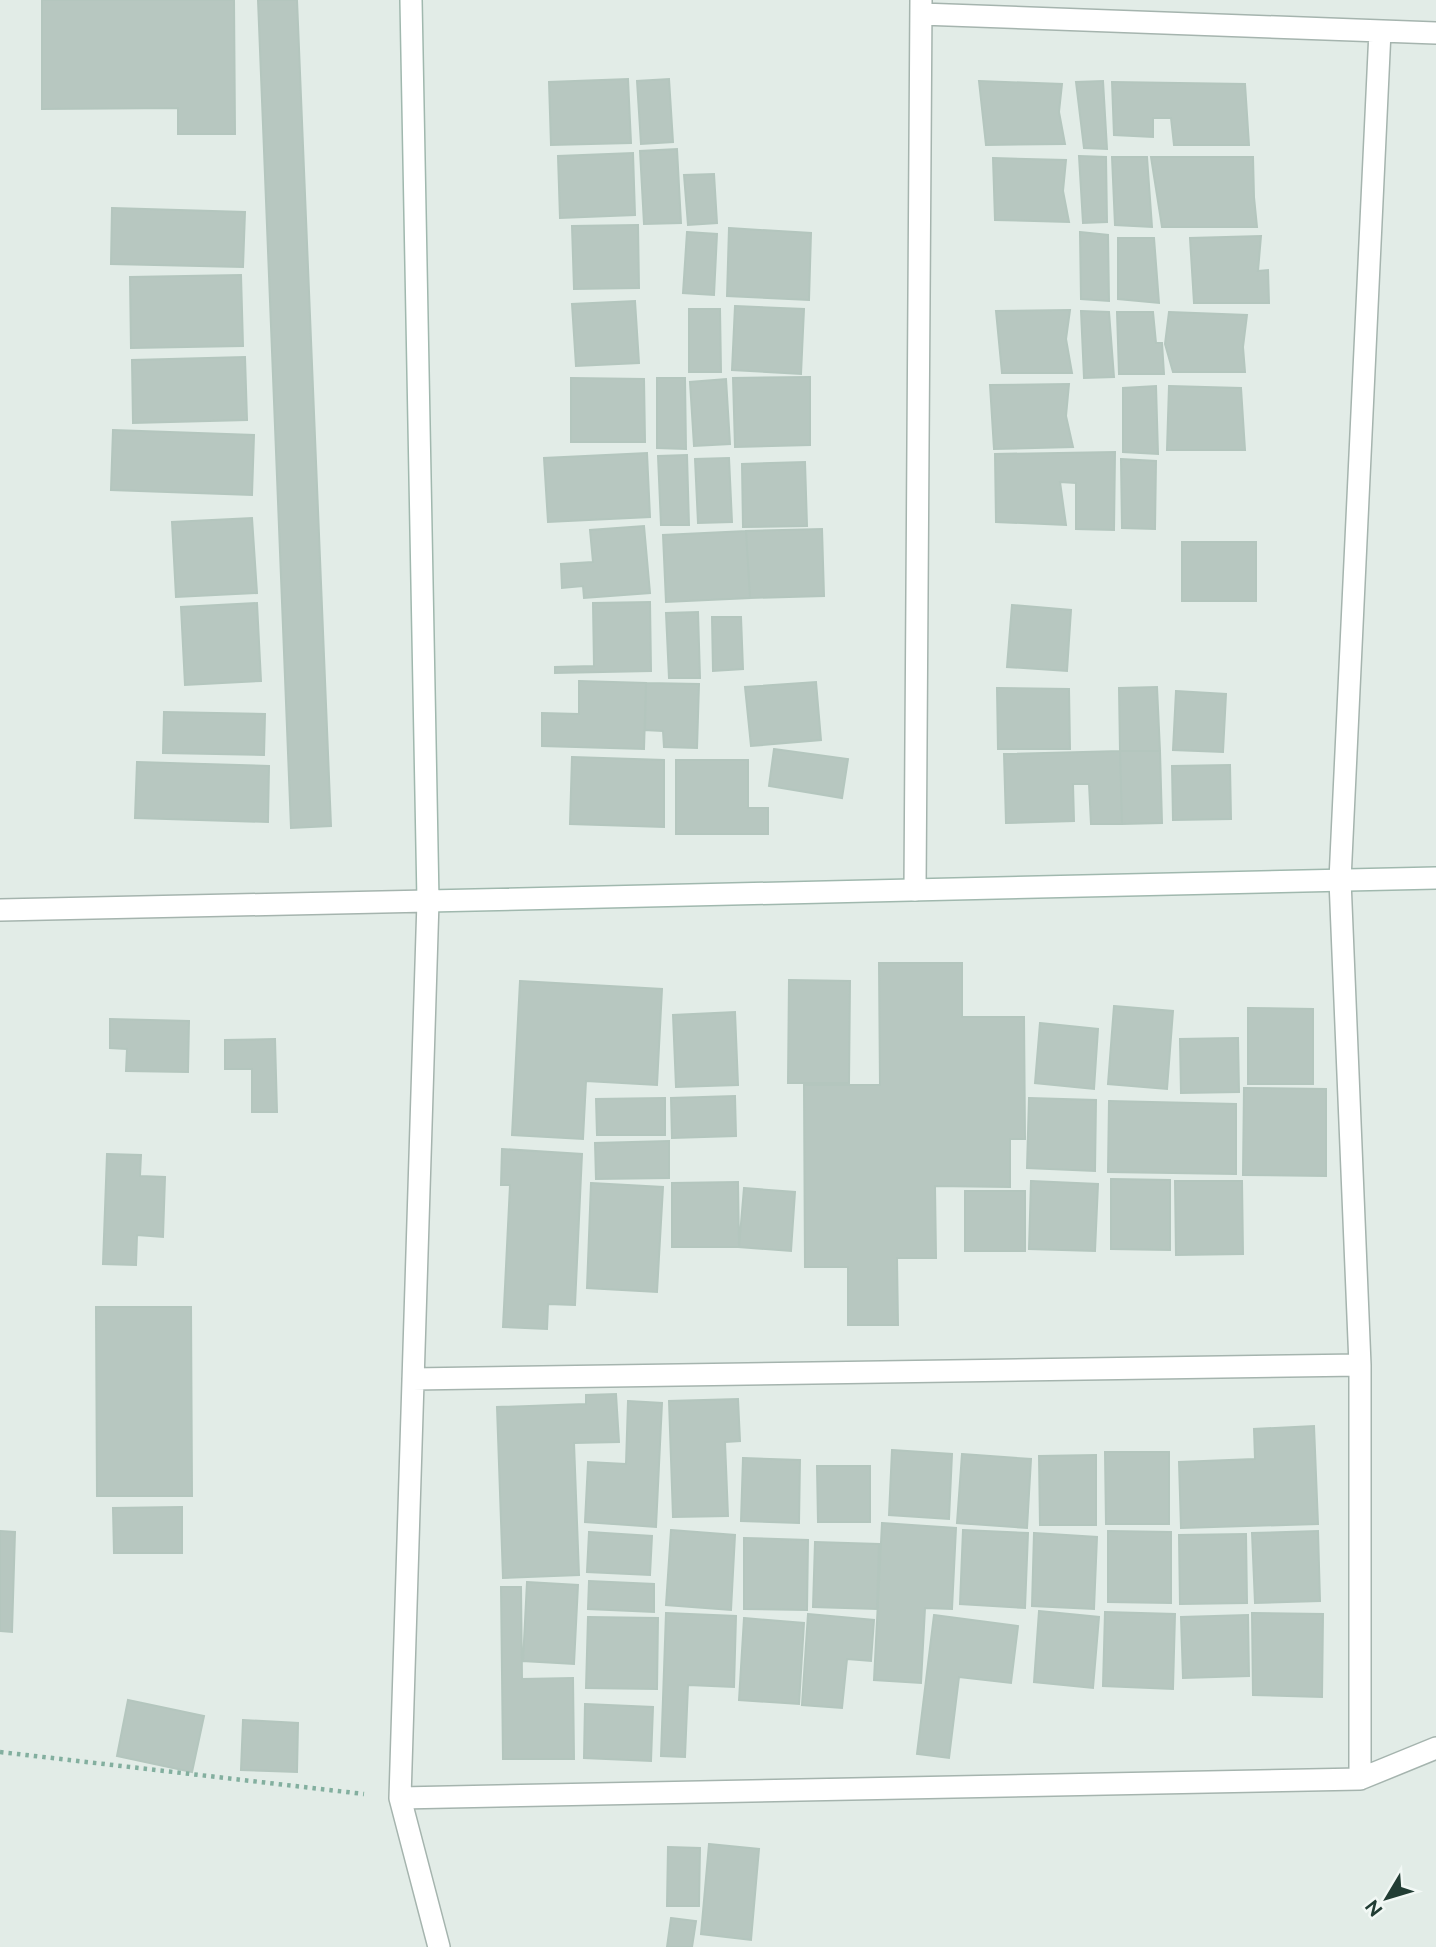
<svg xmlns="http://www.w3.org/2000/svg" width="1436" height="1947" viewBox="0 0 1436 1947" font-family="Raleway,sans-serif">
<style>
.building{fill:#b7c7c0;stroke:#b4c6be;stroke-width:2}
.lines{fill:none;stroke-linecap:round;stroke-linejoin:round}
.street-casing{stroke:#a5b4ae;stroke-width:24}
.secondary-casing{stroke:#a0b8ae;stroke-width:24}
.path{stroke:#83af9f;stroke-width:4.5;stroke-dasharray:3.5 5;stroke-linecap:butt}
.street{stroke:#fff;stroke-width:21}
.secondary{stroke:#fff;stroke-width:21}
</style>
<rect width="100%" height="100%" fill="#e2ece7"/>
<!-- building -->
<path class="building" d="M 42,0 L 234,0 L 235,134 L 178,134 L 178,108 L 42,109 Z
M 258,0 L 297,0 L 331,826 L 291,828 Z
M 628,79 L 631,143 L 551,145 L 549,82 Z
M 669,79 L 673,142 L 641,144 L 637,81 Z
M 979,81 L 1062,84 L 1059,112 L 1065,144 L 986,145 Z
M 1103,81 L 1107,149 L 1084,148 L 1076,82 Z
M 1112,82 L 1245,84 L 1249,145 L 1174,145 L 1171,118 L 1153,118 L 1153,137 L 1114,135 Z
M 677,149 L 681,223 L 644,224 L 640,151 Z
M 633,153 L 635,215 L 560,218 L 558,156 Z
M 1079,156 L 1106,157 L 1107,222 L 1083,223 Z
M 1112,157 L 1147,157 L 1152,227 L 1115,225 Z
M 1151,157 L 1253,157 L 1254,197 L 1257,227 L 1162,227 Z
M 993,158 L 1066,160 L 1063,191 L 1069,222 L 995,220 Z
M 714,174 L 717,223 L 688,225 L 684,175 Z
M 112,208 L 245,212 L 243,267 L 111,264 Z
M 638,225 L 639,288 L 574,289 L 572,226 Z
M 729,228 L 811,233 L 809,300 L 727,296 Z
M 687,232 L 717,234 L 714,295 L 683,293 Z
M 1080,232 L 1108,235 L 1109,301 L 1081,299 Z
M 1261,236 L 1258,271 L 1268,270 L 1269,303 L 1194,303 L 1190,238 Z
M 1118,238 L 1154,238 L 1159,303 L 1118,299 Z
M 241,275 L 243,346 L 131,348 L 130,277 Z
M 635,301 L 639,363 L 576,366 L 572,304 Z
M 735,306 L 804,309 L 801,374 L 732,370 Z
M 689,309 L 720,309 L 721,372 L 689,372 Z
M 1070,310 L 1066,339 L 1072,373 L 1002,373 L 996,311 Z
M 1081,311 L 1109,312 L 1114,377 L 1084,378 Z
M 1117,312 L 1153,312 L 1156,343 L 1162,343 L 1164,374 L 1119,374 Z
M 1169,312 L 1247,315 L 1243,347 L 1245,372 L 1173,372 L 1165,344 Z
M 245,357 L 247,420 L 133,423 L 132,360 Z
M 810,377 L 810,445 L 735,447 L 733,378 Z
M 571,378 L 644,379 L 645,442 L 571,442 Z
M 657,378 L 685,378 L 686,449 L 657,448 Z
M 726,379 L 730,444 L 694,446 L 690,382 Z
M 1069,384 L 1066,416 L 1073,447 L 994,449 L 990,385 Z
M 1156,386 L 1158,454 L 1123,452 L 1123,388 Z
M 1169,386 L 1241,388 L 1245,450 L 1167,450 Z
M 113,430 L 254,435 L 252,495 L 111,490 Z
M 1115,452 L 1114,530 L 1076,529 L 1076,483 L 1060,482 L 1066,525 L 996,522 L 995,454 Z
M 647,453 L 650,517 L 548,522 L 544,458 Z
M 687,455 L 689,525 L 661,525 L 658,456 Z
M 729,458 L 732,522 L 698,523 L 695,459 Z
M 1121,459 L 1156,461 L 1155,529 L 1122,528 Z
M 805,462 L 807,526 L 743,527 L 742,464 Z
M 252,518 L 257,593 L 176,597 L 172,522 Z
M 644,526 L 650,593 L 584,598 L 583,586 L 562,588 L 561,564 L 593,562 L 590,530 Z
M 822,529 L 824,596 L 750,598 L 746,531 Z
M 746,531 L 750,598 L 666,602 L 663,535 Z
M 1182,542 L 1256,542 L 1256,601 L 1182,601 Z
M 650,602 L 651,671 L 555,673 L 555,667 L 594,666 L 593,603 Z
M 257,603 L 261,681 L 185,685 L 181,607 Z
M 1012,605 L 1071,610 L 1067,671 L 1007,667 Z
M 698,612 L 700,678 L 669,678 L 666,613 Z
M 712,617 L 741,617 L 743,669 L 713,671 Z
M 579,681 L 646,683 L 644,749 L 542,746 L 542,713 L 579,714 Z
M 816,682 L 821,740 L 751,746 L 745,687 Z
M 646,683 L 699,684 L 697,748 L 664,747 L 663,731 L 645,730 Z
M 1157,687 L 1160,751 L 1120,751 L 1119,688 Z
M 997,688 L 1069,689 L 1070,749 L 998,749 Z
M 1176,691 L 1226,694 L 1223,752 L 1173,750 Z
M 164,712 L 265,714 L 264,755 L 163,753 Z
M 774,749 L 848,759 L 842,798 L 769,786 Z
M 1120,751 L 1122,824 L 1091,824 L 1089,784 L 1073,784 L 1074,821 L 1006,823 L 1004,754 Z
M 1120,751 L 1160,751 L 1162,823 L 1122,824 Z
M 572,757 L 664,760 L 664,827 L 570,824 Z
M 676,760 L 748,760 L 748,808 L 768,808 L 768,834 L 676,834 Z
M 137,762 L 269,766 L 268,822 L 135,818 Z
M 1230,765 L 1231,819 L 1173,820 L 1172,766 Z
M 879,963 L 962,963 L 962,1017 L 1024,1017 L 1025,1139 L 1010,1139 L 1010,1187 L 935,1186 L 936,1258 L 897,1258 L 898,1325 L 848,1325 L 848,1267 L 805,1267 L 804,1085 L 880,1085 Z
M 789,980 L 850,981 L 849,1083 L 788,1083 Z
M 520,981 L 662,989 L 657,1085 L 586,1081 L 583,1139 L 512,1135 Z
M 1114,1006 L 1173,1011 L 1167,1089 L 1108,1084 Z
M 1248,1008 L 1313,1009 L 1313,1084 L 1248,1084 Z
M 735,1012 L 738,1085 L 676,1087 L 673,1015 Z
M 110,1019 L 189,1021 L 188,1072 L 126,1071 L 127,1049 L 110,1048 Z
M 1040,1023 L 1098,1029 L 1094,1089 L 1035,1083 Z
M 1238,1038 L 1239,1092 L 1181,1093 L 1180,1039 Z
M 275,1039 L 277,1112 L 252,1112 L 252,1069 L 225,1069 L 225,1040 Z
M 1244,1088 L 1326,1089 L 1326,1176 L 1243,1175 Z
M 735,1096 L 736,1136 L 672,1138 L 671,1098 Z
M 665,1098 L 665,1135 L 597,1135 L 596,1099 Z
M 1029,1098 L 1096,1100 L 1095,1171 L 1027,1168 Z
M 1109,1101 L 1236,1104 L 1236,1174 L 1108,1172 Z
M 669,1141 L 669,1178 L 596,1179 L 595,1143 Z
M 502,1149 L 582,1154 L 575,1305 L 548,1304 L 547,1329 L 503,1327 L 510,1185 L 501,1185 Z
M 107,1154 L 141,1155 L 140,1176 L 165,1177 L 163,1237 L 137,1235 L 136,1265 L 103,1264 Z
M 1111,1179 L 1170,1180 L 1170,1250 L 1111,1249 Z
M 1031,1181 L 1098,1184 L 1095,1251 L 1029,1249 Z
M 1175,1181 L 1242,1181 L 1243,1254 L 1176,1255 Z
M 738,1182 L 739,1247 L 672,1247 L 672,1183 Z
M 591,1183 L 663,1187 L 657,1292 L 587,1288 Z
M 744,1188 L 795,1192 L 791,1251 L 739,1247 Z
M 965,1191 L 1025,1191 L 1025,1251 L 965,1251 Z
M 96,1307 L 191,1307 L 192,1496 L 97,1496 Z
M 616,1394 L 619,1442 L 574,1443 L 579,1575 L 503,1578 L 497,1407 L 586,1404 L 586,1395 Z
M 738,1399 L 740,1441 L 725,1442 L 728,1516 L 673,1517 L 669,1401 Z
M 628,1401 L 662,1403 L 656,1527 L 585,1522 L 588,1462 L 626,1464 Z
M 1314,1426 L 1318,1524 L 1181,1528 L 1179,1462 L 1255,1459 L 1254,1429 Z
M 892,1450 L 952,1454 L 949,1519 L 889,1515 Z
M 1105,1452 L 1169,1452 L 1169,1524 L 1106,1524 Z
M 962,1454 L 1031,1459 L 1027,1528 L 957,1523 Z
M 1096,1455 L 1096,1525 L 1040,1525 L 1039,1456 Z
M 743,1458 L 800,1460 L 799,1523 L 741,1521 Z
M 817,1466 L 870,1466 L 870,1522 L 818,1522 Z
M 182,1507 L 182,1553 L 114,1553 L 113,1508 Z
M 882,1523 L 956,1528 L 952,1609 L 925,1608 L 921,1683 L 874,1680 Z
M 671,1530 L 735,1535 L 731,1610 L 666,1605 Z
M 963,1530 L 1028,1533 L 1025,1608 L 960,1604 Z
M 0,1531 L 15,1532 L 12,1632 L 0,1631 Z
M 1108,1531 L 1171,1532 L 1171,1603 L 1108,1602 Z
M 1318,1531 L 1320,1601 L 1255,1603 L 1252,1533 Z
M 589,1532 L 652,1536 L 650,1575 L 587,1572 Z
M 1034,1533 L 1097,1537 L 1094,1609 L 1032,1606 Z
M 1246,1534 L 1247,1603 L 1180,1604 L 1179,1535 Z
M 744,1538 L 808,1540 L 807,1610 L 744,1609 Z
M 815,1542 L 879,1544 L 877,1609 L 813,1607 Z
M 589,1581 L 654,1584 L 654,1612 L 588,1609 Z
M 527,1582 L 578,1585 L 574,1664 L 523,1661 Z
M 501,1587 L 521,1587 L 522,1679 L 573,1678 L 574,1759 L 503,1759 Z
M 1039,1611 L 1099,1617 L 1093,1688 L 1034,1682 Z
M 1105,1612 L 1175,1614 L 1173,1689 L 1103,1686 Z
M 666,1613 L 736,1616 L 734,1687 L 688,1685 L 685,1757 L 661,1756 Z
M 1252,1613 L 1323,1614 L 1322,1697 L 1253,1695 Z
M 808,1614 L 874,1620 L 871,1661 L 847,1659 L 842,1708 L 802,1705 Z
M 934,1615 L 1018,1626 L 1011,1683 L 959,1677 L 949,1758 L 917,1754 Z
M 1248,1615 L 1249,1676 L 1183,1678 L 1181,1617 Z
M 588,1617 L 658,1618 L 657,1689 L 586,1688 Z
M 744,1618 L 804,1623 L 799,1704 L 739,1700 Z
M 128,1700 L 204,1716 L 192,1772 L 117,1756 Z
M 585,1704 L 653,1707 L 651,1761 L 584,1758 Z
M 243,1720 L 298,1723 L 297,1772 L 241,1770 Z
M 709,1844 L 759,1849 L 751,1940 L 701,1934 Z
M 668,1847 L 700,1848 L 699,1906 L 667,1906 Z
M 671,1918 L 696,1921 L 692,1947 L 667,1947 Z"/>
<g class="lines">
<!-- street casing -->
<g class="street-casing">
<path id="street" d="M 921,14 L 1436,33
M 915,890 L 921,0
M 0,910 L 428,901 L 400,1798 L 439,1947
M 413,1379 L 1360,1365
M 1360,1779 L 1360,1365 L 1340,880 L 1380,31
M 400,1798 L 1360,1779 L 1436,1748"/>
</g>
<!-- secondary casing -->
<g class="secondary-casing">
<path id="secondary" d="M 411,0 L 428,901 L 1436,878"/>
</g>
<!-- path -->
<path class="path" d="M 0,1752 L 364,1794"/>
<!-- street -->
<use href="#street" class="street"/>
<!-- secondary -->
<use href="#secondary" class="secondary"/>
</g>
<!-- north arrow -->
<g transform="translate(1387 1898) rotate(232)" stroke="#f2f8f5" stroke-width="5" paint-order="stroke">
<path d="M0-5L12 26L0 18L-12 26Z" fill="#223d34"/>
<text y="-10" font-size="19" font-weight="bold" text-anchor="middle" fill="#223d34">N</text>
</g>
</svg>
